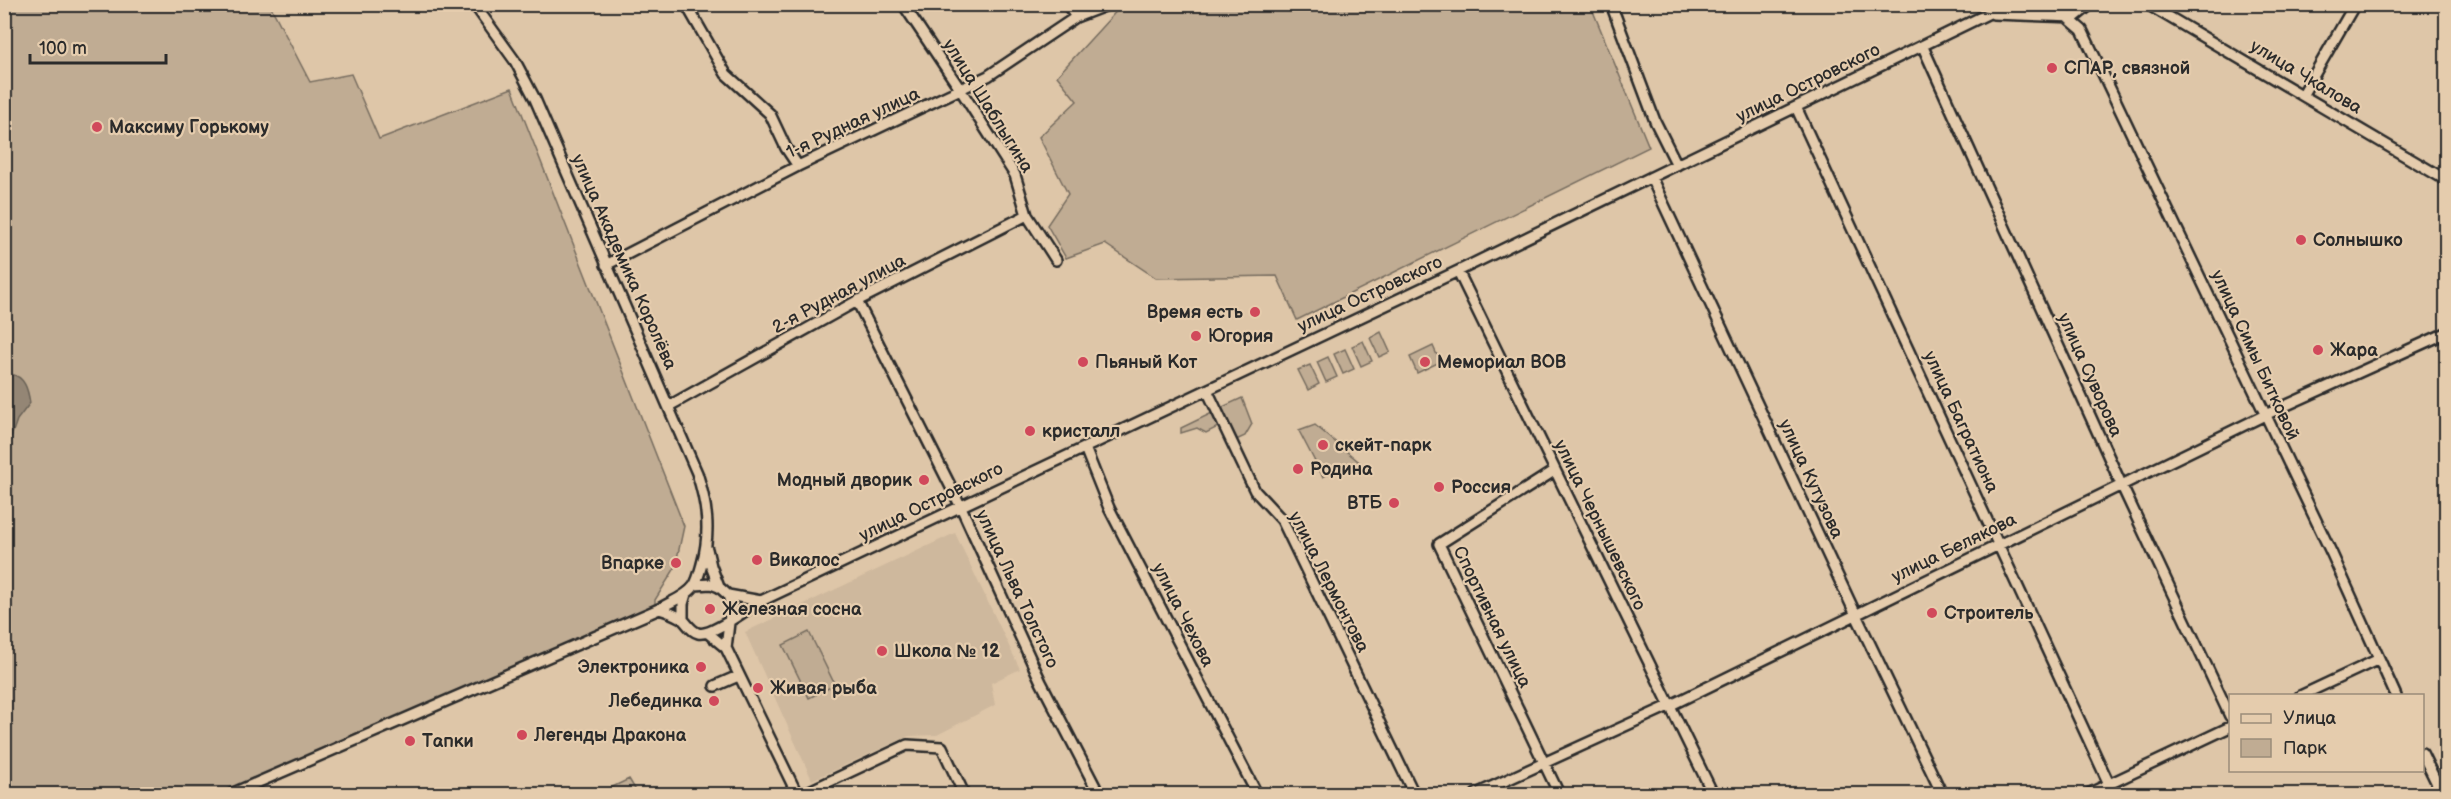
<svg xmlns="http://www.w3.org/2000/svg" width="2451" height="799" viewBox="0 0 2451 799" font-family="'Balsamiq Sans',sans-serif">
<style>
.built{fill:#ceb89d}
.green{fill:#c0ac93;stroke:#766c5f;stroke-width:1.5}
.water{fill:#948675;stroke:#6a6257;stroke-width:1.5}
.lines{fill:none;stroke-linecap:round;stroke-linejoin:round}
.minor-casing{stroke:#2b2b2b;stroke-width:14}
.minor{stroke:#e5ccad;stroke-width:9}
.poi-dot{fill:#d1495b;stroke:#e5ccad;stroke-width:2}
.labels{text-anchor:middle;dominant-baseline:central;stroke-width:4.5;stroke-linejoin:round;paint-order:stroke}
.poi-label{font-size:18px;font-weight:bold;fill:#2b2b2b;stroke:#e5ccad;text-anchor:start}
.street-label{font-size:18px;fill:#2b2b2b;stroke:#e5ccad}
</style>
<rect width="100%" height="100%" fill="#dec6a8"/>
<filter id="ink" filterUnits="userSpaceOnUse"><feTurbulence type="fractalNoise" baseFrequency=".0167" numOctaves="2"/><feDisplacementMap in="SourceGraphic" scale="12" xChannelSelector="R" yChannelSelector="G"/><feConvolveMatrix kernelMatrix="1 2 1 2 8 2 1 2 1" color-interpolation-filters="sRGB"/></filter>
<g filter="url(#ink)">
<!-- built -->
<path class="built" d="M 955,533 L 1020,669 L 991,683 L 995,705 L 937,735 L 909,736 L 812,780 L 745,632 Z"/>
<!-- green -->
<path class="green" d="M 1590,4 L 1649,147 L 1297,320 L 1277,276 L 1156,278 L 1105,244 L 1066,258 L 1047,225 L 1068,194 L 1039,137 L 1077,101 L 1057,76 L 1122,5 Z
M 5,5 L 270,5 L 310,82 L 351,74 L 379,139 L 512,88 L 684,526 L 675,568 L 655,600 L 655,610 L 219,794 L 5,794 Z
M 1381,332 L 1390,352 L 1379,357 L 1370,338 Z
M 1363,341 L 1372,361 L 1361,366 L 1352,346 Z
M 1433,346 L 1440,362 L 1417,373 L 1410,357 Z
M 1345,349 L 1354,369 L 1343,374 L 1334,354 Z
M 1328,357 L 1337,377 L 1326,382 L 1317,362 Z
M 1310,365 L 1319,384 L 1308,390 L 1298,370 Z
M 1242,398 L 1252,424 L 1245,436 L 1234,441 L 1218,409 Z
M 1212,413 L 1218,427 L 1206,433 L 1197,428 L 1181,433 L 1181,428 Z
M 1315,425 L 1364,466 L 1353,474 L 1344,465 L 1323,477 L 1299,431 Z
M 809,632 L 835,685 L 809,698 L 783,645 Z
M 629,779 L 638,794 L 598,794 Z"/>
<!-- water -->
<path class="water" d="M 10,374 C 25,376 28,390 30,403 L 17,420 L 11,437 L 5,443 L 5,375 Z"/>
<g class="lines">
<!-- minor casing -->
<g class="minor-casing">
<path id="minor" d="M 686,4 L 726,74 L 770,114 L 786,148 L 798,166
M 903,4 L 960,89 L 1015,175 L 1027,215 L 1056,260
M 1067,4 L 1076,17
M 1611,4 L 1655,121 L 1677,165
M 2054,4 L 2062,16
M 2147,4 L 2446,180
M 1993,14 L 2075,17 L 2091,4
M 2068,18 L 2082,30 L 2332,554 L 2396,696
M 1923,47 L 2121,484 L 2230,716
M 2303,94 L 2355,4
M 1796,107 L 2109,784
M 1651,177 L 1856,615 L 1942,794
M 606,265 L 798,166 L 988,76 L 1076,17 L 1110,4
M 1458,271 L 1713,794
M 857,301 L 961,507 L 1041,682 L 1099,794
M 1207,390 L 1255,491 L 1282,520 L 1414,794
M 669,406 L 857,301 L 1027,215
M 1085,448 L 1109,508 L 1257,794
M 1554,471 L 1439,544 L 1559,794
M 707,549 L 711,566 L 719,587 L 728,595 L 731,606 L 726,648
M 695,585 L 711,584 L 719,587
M 728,595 L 761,601
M 659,609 C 666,611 674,614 681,618 C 687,622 690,631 698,633 C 712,637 747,608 761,601 L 1458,271 L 2008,4
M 683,619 L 683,604 L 686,594
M 708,633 L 726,648 L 797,794
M 715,686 L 738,676
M 2300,696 L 2379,659
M 2422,753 L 2442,794
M 231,794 L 659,609 C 670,602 686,597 694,586 C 698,580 700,571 702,564 C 711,532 707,504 697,473 L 535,99 L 515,61 L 474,4
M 803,794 L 907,745 L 942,747 L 964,794
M 1476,794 L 1671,705 L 2265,415 L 2446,333
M 2088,794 L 2230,727"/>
</g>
<!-- minor -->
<use href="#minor" class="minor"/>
</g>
</g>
<!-- markers -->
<g class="poi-dot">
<circle cx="2052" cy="68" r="6"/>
<circle cx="97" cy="127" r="6"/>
<circle cx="2301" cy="240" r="6"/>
<circle cx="1255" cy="312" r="6"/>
<circle cx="1196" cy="336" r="6"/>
<circle cx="2318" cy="350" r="6"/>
<circle cx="1083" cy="362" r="6"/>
<circle cx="1425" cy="362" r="6"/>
<circle cx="1030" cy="431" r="6"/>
<circle cx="1323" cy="445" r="6"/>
<circle cx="1298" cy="469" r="6"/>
<circle cx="924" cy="480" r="6"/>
<circle cx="1439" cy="487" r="6"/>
<circle cx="1394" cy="503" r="6"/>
<circle cx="757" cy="560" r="6"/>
<circle cx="676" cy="563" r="6"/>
<circle cx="710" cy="609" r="6"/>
<circle cx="1932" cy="613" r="6"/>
<circle cx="882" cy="651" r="6"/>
<circle cx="701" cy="667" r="6"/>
<circle cx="758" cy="688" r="6"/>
<circle cx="714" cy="701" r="6"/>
<circle cx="522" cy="735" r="6"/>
<circle cx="410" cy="741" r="6"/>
</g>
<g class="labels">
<!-- poi labels -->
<g class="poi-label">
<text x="2064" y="68">СПАР, связной</text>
<text x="109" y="127">Максиму Горькому</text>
<text x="2313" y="240">Солнышко</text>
<text x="1243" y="312" text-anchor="end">Время есть</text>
<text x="1208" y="336">Югория</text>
<text x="2330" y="350">Жара</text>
<text x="1095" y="362">Пьяный Кот</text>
<text x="1437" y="362">Мемориал ВОВ</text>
<text x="1042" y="431">кристалл</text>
<text x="1335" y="445">скейт-парк</text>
<text x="1310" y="469">Родина</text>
<text x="912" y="480" text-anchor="end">Модный дворик</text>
<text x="1451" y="487">Россия</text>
<text x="1382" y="503" text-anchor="end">ВТБ</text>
<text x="769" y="560">Викалос</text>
<text x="664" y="563" text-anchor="end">Впарке</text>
<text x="722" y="609">Железная сосна</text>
<text x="1944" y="613">Строитель</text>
<text x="894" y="651">Школа № 12</text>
<text x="689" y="667" text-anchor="end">Электроника</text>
<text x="770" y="688">Живая рыба</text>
<text x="702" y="701" text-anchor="end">Лебединка</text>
<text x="534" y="735">Легенды Дракона</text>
<text x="422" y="741">Тапки</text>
</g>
<!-- street labels -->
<g class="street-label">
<text transform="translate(2306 77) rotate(31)">улица Чкалова</text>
<text transform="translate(1808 83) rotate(-26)">улица Островского</text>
<text transform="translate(988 106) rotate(58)">улица Шаблыгина</text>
<text transform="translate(853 123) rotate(-25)">1-я Рудная улица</text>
<text transform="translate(624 262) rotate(66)">улица Академика Королёва</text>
<text transform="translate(839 294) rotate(-28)">2-я Рудная улица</text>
<text transform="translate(1370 294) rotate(-25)">улица Островского</text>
<text transform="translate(2255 355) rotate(65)">улица Симы Битковой</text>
<text transform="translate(2090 375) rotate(66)">улица Суворова</text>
<text transform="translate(1961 422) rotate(65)">улица Багратиона</text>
<text transform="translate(1811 479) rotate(65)">улица Кутузова</text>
<text transform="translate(931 502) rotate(-26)">улица Островского</text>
<text transform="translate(1600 525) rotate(64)">улица Чернышевского</text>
<text transform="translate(1954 548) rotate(-26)">улица Белякова</text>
<text transform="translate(1329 582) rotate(63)">улица Лермонтова</text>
<text transform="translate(1017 589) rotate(65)">улица Льва Толстого</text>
<text transform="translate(1183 615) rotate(63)">улица Чехова</text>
<text transform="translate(1492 617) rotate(64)">Спортивная улица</text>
</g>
</g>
<!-- margin -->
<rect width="2451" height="799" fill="none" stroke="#e5ccad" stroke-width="24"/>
<rect x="12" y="12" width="2427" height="775" fill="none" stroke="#2b2b2b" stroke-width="2" filter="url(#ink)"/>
<!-- legend -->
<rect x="2229" y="694" width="195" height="78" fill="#e5ccad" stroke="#9b8c79" stroke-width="1.5"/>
<rect x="2241" y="714" width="30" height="9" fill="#e5ccad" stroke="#9b8c79" stroke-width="1.5"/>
<text x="2283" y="724" font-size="18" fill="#2b2b2b">Улица</text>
<rect x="2241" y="739" width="30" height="18" fill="#c0ac93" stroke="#9b8c79" stroke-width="1.5"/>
<text x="2283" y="754" font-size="18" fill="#2b2b2b">Парк</text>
<!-- scale -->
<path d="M30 54v9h136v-9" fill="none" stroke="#2b2b2b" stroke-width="3"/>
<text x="39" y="54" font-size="18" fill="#2b2b2b" stroke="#e5ccad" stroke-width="4.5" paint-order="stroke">100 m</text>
</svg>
